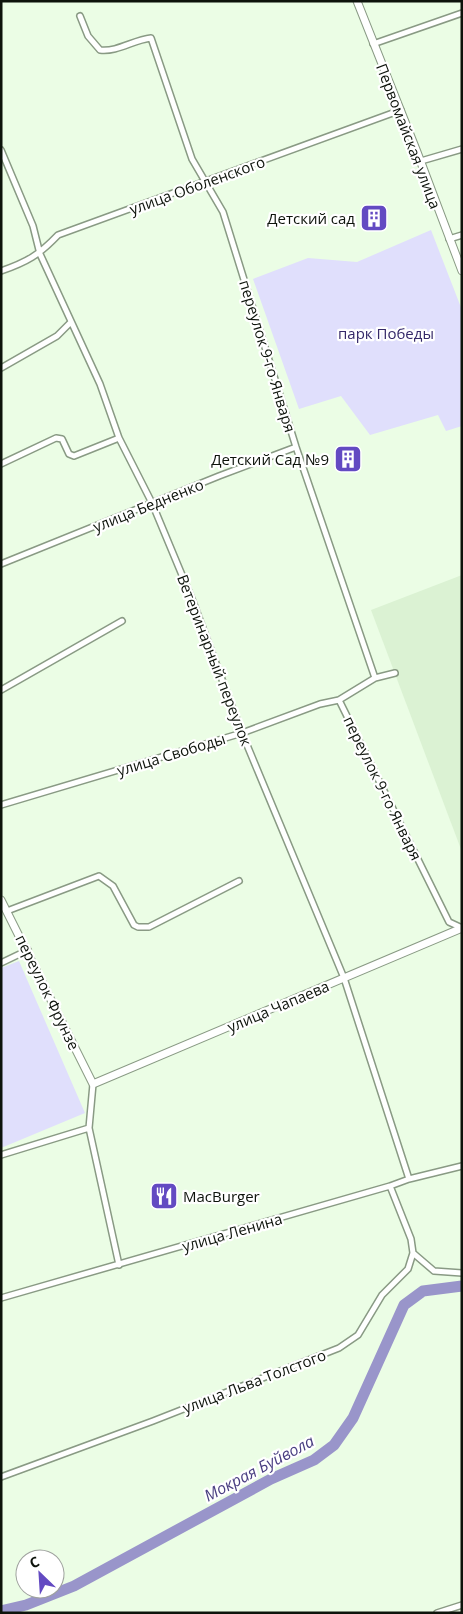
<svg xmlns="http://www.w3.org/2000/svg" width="463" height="1614" viewBox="0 0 463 1614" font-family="'Open Sans',sans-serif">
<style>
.built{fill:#dbf2d3}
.green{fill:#e0dffc}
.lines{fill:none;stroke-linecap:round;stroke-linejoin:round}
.river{stroke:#9995ca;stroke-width:11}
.street-casing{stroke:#899a84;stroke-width:8}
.secondary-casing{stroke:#899a84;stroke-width:9}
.street{stroke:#fff;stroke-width:5}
.secondary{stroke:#fff;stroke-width:7}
.labels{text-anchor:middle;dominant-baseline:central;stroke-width:4.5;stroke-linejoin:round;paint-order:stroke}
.street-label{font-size:15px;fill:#0d130b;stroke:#fff}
.poi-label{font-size:15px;fill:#0d130b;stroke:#fff;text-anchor:end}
.park-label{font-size:15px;fill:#352969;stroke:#fff}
.water-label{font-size:16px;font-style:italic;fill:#483d80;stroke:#fff}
</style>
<rect width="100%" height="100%" fill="#ebfde5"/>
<!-- built -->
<path class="built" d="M 462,575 L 462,852 L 371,610 Z"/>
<!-- green -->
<path class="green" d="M 431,230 L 462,310 L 462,426 L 446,431 L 438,415 L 370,435 L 341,396 L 299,409 L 253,279 L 308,258 L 357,262 Z
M 19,961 L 85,1113 L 1,1148 L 1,968 Z"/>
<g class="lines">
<!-- river -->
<path class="river" d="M 1,1611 L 26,1605 L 74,1586 L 271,1479 L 314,1460 L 334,1445 L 353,1418 L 404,1305 L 423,1291 L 462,1286"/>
<!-- street casing -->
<g class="street-casing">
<path id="street" d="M 373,44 L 462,13
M 1,150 L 33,226 L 40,254 L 100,384 L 119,438 L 152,503 L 192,599 L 242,733 L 344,978 L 409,1179
M 421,161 L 462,149
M 449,239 L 462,235
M 1,271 C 27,262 39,255 58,235 L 401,110
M 1,368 L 57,336 L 71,322
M 1,464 L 56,438 L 62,439 L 69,454 L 74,456 L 119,438
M 1,564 L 219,476 L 296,447
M 375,678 L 395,673
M 1,690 L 122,621
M 339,700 L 449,922 L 462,928
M 1,805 L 242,733 L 320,704 L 339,700 L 375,678 L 296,447 L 223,212 L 192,159 L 151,38 C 133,40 118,52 100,50 L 88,36 L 80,16
M 7,911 L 99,876 L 113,886 L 134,925 L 138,927 L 149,927 L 239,881
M 1,963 L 28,950
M 93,1084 L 89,1128 L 119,1265
M 1,1155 L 89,1128
M 413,1253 L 434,1271 L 462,1273
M 1,1298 L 390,1186 L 409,1179 L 462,1166
M 1,1477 L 153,1421 L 339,1348 L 358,1335 L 382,1295 L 408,1269 L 413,1253 L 411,1239 L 390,1186
M 437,1613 L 462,1605"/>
</g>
<!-- secondary casing -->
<g class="secondary-casing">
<path id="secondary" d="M 357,1 L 417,152 L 462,271
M 1,900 L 93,1084 L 462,928"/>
</g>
<!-- street -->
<use href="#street" class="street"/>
<!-- secondary -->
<use href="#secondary" class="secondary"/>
</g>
<!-- icons -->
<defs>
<g id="building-square" transform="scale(1.4375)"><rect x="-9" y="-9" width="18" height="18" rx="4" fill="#634ac2" stroke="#fff"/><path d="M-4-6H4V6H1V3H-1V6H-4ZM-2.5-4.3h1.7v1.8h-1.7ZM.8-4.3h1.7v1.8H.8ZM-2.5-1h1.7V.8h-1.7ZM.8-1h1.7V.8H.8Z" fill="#fff"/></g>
<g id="restaurant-square" transform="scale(1.4375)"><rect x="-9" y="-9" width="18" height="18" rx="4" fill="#634ac2" stroke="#fff"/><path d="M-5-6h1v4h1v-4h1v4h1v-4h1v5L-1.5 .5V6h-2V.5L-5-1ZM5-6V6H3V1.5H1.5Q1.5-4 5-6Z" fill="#fff"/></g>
</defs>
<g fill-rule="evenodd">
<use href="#building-square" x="374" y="218"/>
<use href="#building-square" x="348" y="459"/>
<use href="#restaurant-square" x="164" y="1196"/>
</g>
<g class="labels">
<!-- street labels -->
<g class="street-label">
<text transform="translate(409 136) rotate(69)">Первомайская улица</text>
<text transform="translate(197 185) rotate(-20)">улица Оболенского</text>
<text transform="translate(268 356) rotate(73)">переулок 9-го Января</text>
<text transform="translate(148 505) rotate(-22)">улица Бедненко</text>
<text transform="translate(215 660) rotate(69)">Ветеринарный переулок</text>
<text transform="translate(171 754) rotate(-17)">улица Свободы</text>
<text transform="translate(383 788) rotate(64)">переулок 9-го Января</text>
<text transform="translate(48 992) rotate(64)">переулок Фрунзе</text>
<text transform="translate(278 1006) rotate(-23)">улица Чапаева</text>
<text transform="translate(232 1232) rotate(-16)">улица Ленина</text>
<text transform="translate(254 1381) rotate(-21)">улица Льва Толстого</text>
</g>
<!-- poi labels -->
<g class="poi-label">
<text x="355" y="218">Детский сад</text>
<text x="329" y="459">Детский Сад №9</text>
<text x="183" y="1196" text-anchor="start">MacBurger</text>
</g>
<!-- park labels -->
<g class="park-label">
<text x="386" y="333">парк Победы</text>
</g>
<!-- water labels -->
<g class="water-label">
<text transform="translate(259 1468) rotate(-28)">Мокрая Буйвола</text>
</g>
</g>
<!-- border -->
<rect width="463" height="1614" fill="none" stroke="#0d130b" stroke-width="5"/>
<!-- north arrow -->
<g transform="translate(40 1574) rotate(335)"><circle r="24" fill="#ffffff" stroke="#9ea19d"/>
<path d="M0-4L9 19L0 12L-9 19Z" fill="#634ac2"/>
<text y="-8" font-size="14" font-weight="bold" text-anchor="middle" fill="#0d130b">С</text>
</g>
</svg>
